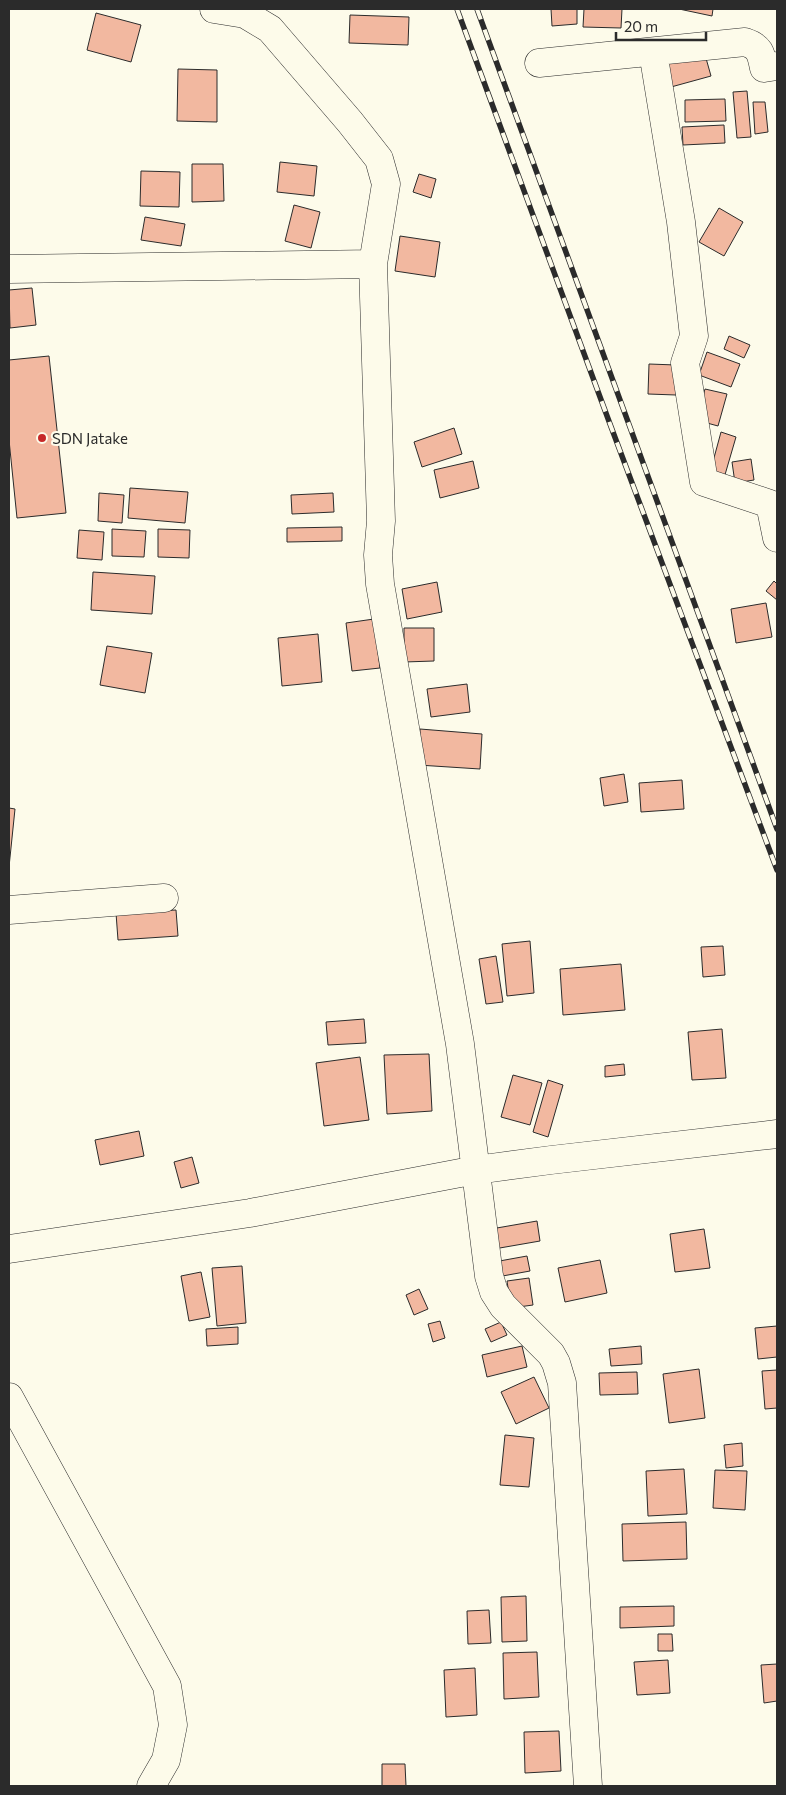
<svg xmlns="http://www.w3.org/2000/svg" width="786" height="1795" viewBox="0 0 786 1795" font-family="Commissioner,sans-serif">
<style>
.building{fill:#f2b8a0;stroke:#2b2b2b}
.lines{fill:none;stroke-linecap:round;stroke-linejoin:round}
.minor-casing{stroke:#2b2b2b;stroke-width:29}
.minor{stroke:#fdfbea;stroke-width:28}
.rail-casing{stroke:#2b2b2b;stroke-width:5.5}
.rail{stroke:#fdfbea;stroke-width:4;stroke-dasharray:11;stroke-linecap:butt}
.poi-dot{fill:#c62828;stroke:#fdfbea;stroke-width:2}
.labels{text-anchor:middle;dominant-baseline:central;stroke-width:4;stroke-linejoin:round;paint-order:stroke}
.poi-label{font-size:15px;fill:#2b2b2b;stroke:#fdfbea;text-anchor:start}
</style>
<rect width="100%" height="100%" fill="#fdfbea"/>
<!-- building -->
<path class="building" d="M 551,9 L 577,9 L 577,24 L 552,26 Z
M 584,9 L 622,9 L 621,28 L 583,27 Z
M 679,9 L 713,9 L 712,16 Z
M 96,13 L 141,25 L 131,62 L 87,50 Z
M 350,15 L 409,17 L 408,45 L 349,43 Z
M 702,44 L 711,76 L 671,87 L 662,55 Z
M 178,69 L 217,70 L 217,122 L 177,121 Z
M 747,91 L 751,137 L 737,138 L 733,92 Z
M 725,99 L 726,121 L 685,122 L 685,100 Z
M 753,102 L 765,102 L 768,132 L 755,134 Z
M 724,125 L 725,143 L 683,145 L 682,127 Z
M 280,162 L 317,166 L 314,196 L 277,192 Z
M 192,164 L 223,164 L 224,201 L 192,202 Z
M 141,171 L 180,172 L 179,207 L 140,206 Z
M 419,174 L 436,179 L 431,198 L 413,192 Z
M 294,205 L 320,212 L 311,248 L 285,241 Z
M 719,208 L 743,222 L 724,256 L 699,242 Z
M 145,217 L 185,224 L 181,246 L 141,240 Z
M 400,236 L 440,242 L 435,277 L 395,271 Z
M 32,288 L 36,325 L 10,328 L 9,290 Z
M 729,336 L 750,345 L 744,358 L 724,349 Z
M 707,352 L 740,364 L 731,387 L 699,375 Z
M 49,356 L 66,513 L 17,518 L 9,440 L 9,360 Z
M 649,364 L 676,365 L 676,395 L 648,394 Z
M 705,389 L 727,394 L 718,426 L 696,420 Z
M 454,428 L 462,454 L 422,467 L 414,442 Z
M 721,432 L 736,437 L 722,485 L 708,480 Z
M 751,459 L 754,480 L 735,483 L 732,462 Z
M 473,461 L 479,488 L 440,498 L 434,470 Z
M 130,488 L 188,492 L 185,523 L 128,518 Z
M 99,493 L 124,495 L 122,523 L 98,521 Z
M 333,493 L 334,512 L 292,514 L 291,495 Z
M 342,527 L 342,541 L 287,542 L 287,528 Z
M 112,529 L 146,531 L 144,557 L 112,556 Z
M 158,529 L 190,530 L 189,558 L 158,557 Z
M 79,530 L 104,532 L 102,560 L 77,558 Z
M 93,572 L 155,576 L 152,614 L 91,610 Z
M 774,581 L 777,584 L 777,600 L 766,591 Z
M 437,582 L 442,612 L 407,619 L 402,589 Z
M 766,603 L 772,637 L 736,643 L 731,609 Z
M 374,619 L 380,668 L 352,671 L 346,623 Z
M 404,628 L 434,628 L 434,661 L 404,662 Z
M 318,634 L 322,682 L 282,686 L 278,638 Z
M 107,646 L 152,653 L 145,693 L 100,685 Z
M 467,684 L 470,712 L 431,717 L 427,689 Z
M 420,729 L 482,734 L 480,769 L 418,765 Z
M 624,774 L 628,802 L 604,806 L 600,778 Z
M 682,780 L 684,809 L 641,812 L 639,783 Z
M 9,808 L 15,809 L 9,867 Z
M 176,910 L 178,936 L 118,940 L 116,913 Z
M 530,941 L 534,993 L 507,996 L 502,944 Z
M 723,946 L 725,975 L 703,977 L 701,947 Z
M 496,956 L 503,1002 L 486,1004 L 479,959 Z
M 621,964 L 625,1010 L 563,1015 L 560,969 Z
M 364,1019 L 366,1043 L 328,1045 L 326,1022 Z
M 722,1029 L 726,1078 L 692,1080 L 688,1032 Z
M 429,1054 L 432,1111 L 387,1114 L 384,1055 Z
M 360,1057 L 369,1120 L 324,1126 L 316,1063 Z
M 624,1064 L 625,1075 L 605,1077 L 605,1066 Z
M 513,1075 L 542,1083 L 530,1125 L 501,1117 Z
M 548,1080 L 563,1085 L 548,1137 L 533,1132 Z
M 139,1131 L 144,1156 L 100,1165 L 95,1140 Z
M 192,1157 L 199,1183 L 181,1188 L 174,1162 Z
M 537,1221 L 540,1241 L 494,1249 L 491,1229 Z
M 704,1229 L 710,1268 L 675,1272 L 670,1234 Z
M 527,1256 L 530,1271 L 497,1277 L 494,1262 Z
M 600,1260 L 607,1293 L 565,1302 L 558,1268 Z
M 242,1266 L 246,1323 L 217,1326 L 212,1268 Z
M 201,1272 L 210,1317 L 189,1321 L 181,1276 Z
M 529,1278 L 533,1305 L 511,1308 L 507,1281 Z
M 419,1289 L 428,1309 L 414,1315 L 406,1295 Z
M 440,1321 L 445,1338 L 433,1342 L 428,1324 Z
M 501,1322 L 507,1335 L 491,1342 L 485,1329 Z
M 777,1326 L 777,1357 L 758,1359 L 755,1328 Z
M 238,1327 L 238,1344 L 207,1346 L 206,1329 Z
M 522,1346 L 527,1367 L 487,1377 L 482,1355 Z
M 641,1346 L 642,1364 L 611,1366 L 609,1349 Z
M 699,1369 L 705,1418 L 669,1423 L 663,1374 Z
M 777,1370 L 777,1408 L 765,1409 L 762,1371 Z
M 637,1372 L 638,1394 L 600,1395 L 599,1373 Z
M 534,1377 L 549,1408 L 516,1424 L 501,1392 Z
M 505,1435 L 534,1438 L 529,1487 L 500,1485 Z
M 742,1443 L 743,1466 L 726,1468 L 724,1445 Z
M 684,1469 L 687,1514 L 648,1516 L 646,1471 Z
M 715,1470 L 747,1471 L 745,1510 L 713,1508 Z
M 686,1522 L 687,1559 L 623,1561 L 622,1524 Z
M 526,1596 L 527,1641 L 502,1642 L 501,1597 Z
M 674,1606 L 674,1626 L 620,1628 L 620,1607 Z
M 489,1610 L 491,1643 L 468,1644 L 467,1611 Z
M 658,1634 L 672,1634 L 673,1651 L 658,1651 Z
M 537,1652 L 539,1697 L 504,1699 L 503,1653 Z
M 668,1660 L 670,1693 L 637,1695 L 634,1662 Z
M 777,1664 L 777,1701 L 764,1703 L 761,1665 Z
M 475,1668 L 477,1715 L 446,1717 L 444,1670 Z
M 559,1731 L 561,1771 L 525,1773 L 524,1732 Z
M 382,1764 L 405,1764 L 406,1786 L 382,1786 Z"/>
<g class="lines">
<!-- minor casing -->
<g class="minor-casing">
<path id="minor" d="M 214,9 L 245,14 L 270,29 L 350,122 L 379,159 L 386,184 L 373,264
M 653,52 L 681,222 L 694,336 L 685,363 L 704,482 L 770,504 L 777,538
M 539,63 L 745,42 C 760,47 761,53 764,68 L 777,66
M 9,269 L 373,264 L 381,521 L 378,555 L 380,584 L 460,1044 L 489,1276 L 494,1292 L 503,1306 L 551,1354 L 556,1363 L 562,1383 L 588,1786
M 9,910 L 164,898
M 9,1249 L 250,1213 L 476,1170 L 551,1160 L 777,1134
M 9,1397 L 167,1686 L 173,1725 L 166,1760 L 151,1786"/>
</g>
<!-- minor -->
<use href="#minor" class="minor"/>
<!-- rail casing -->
<g class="rail-casing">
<path id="rail" d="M 457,9 L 610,424 L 777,870
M 477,9 L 777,829"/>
</g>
<!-- rail -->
<use href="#rail" class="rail"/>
</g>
<!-- markers -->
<circle class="poi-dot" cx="42" cy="438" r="5"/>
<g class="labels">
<!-- poi labels -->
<g class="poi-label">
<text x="52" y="438">SDN Jatake</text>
</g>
</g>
<!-- border -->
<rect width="786" height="1795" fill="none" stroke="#2b2b2b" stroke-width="20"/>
<!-- scale -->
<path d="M616 32v8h90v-8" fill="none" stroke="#2b2b2b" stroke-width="2.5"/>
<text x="624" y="32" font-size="15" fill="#2b2b2b" stroke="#fdfbea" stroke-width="4" paint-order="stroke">20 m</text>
</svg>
